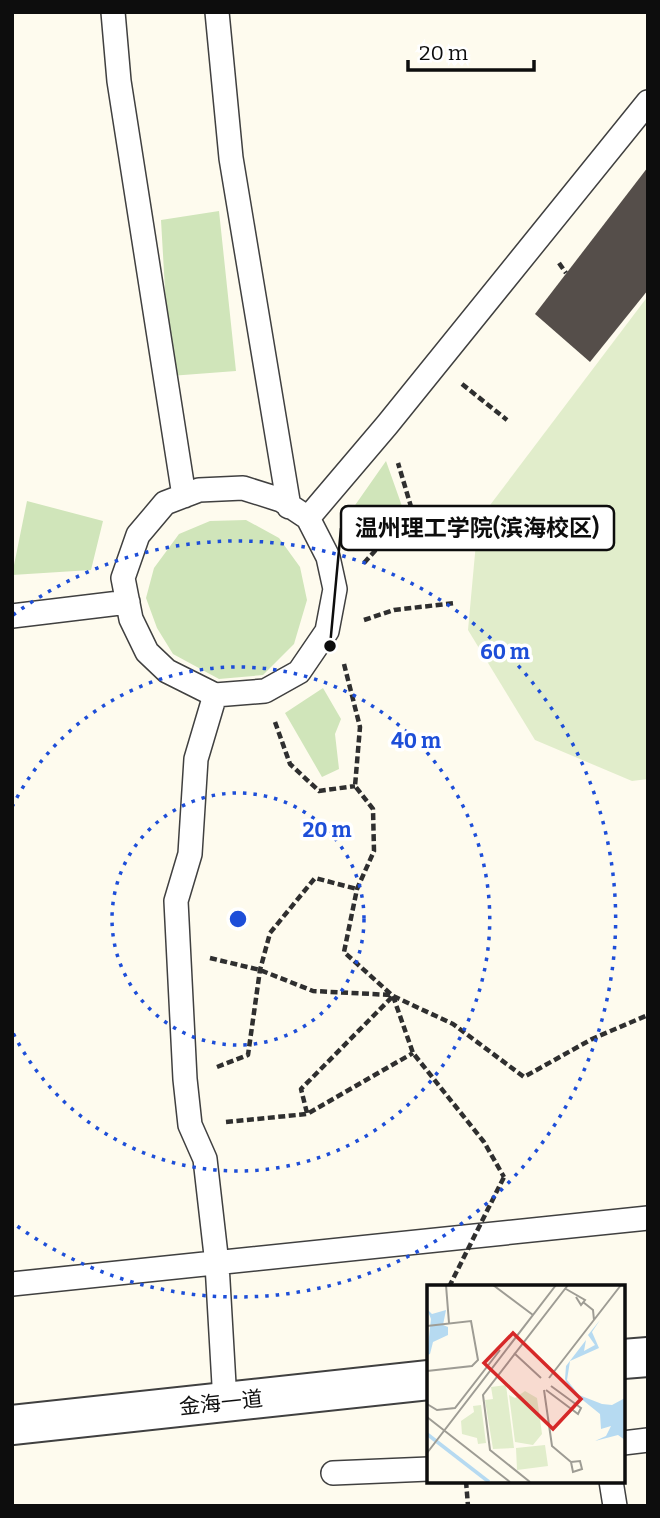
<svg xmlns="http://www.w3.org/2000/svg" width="660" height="1518" viewBox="0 0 660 1518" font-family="Bitter,'Noto Sans SC',serif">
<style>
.green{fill:#d0e5ba}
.pitch{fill:#e1edcb}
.building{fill:#554e4a}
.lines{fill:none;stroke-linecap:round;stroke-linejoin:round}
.service-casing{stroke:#404040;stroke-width:26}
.tertiary-casing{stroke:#404040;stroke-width:42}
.path{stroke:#2f2f2f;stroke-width:4.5;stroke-dasharray:7 3.5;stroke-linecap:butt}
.service{stroke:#fff;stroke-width:23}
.tertiary{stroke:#fff;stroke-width:38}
.path-bridge{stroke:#2f2f2f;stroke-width:4.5;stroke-dasharray:7 3.5;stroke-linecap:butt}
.ring{fill:none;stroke:#1d4ed8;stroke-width:3.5;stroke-dasharray:3.5 7}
.labels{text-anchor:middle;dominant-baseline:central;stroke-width:7;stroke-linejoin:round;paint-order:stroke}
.street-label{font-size:21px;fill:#0d0d0d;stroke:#fff}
.inset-river{fill:none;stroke:#b6daf1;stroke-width:3.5}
.inset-road{fill:none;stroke:#9e9c94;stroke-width:2}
.view{fill:#d62828;fill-opacity:0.15;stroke:#d62828;stroke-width:3.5}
.inset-edge{fill:none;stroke:#0d0d0d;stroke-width:3.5}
.centre{fill:#1d4ed8;stroke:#fff;stroke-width:3.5}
.ring-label{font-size:21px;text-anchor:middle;font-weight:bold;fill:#1d4ed8;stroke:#fff;stroke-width:7;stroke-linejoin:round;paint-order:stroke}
.leader{fill:none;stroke:#0d0d0d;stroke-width:2.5}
.callout-dot{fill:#0d0d0d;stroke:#fff;stroke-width:2.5}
.callout{fill:#fff;stroke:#0d0d0d;stroke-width:2.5}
.callout-label{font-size:23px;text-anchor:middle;font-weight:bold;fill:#0d0d0d}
</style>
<rect width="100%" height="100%" fill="#fefbee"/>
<!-- green -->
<path class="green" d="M 219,211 L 236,371 L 170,376 L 161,220 Z
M 386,461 L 403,509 L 375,538 L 351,511 Z
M 27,501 L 103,521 L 91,570 L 12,575 Z
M 246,520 L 279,538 L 300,567 L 307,600 L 294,644 L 263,675 L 219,679 L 173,654 L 157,628 L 146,598 L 154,568 L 179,534 L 210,521 Z
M 323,688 L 341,719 L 335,734 L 339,769 L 322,777 L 285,713 Z"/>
<!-- pitch -->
<path class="pitch" d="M 648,296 L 648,779 L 632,781 L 535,740 L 468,630 L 478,521 Z"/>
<!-- building -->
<path class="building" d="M 648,167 L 648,290 L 590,362 L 535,314 Z"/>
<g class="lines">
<!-- service casing -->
<g class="service-casing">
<path id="service" d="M 113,12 L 119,81 L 184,496
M 217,12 L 231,158 L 289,507
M 243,488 L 281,500 L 308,518 L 328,557 L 335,589 L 327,631 L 299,672 L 265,691 L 215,695 L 167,671 L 147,652 L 131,619 L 123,578 L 138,535 L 165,503 L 199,490 Z
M 308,518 L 387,425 L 648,102
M 12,616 L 128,602
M 215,695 L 196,759 L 190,854 L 176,901 L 185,1079 L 190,1125 L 205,1159 L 217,1264 L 225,1402
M 12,1284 L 648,1218
M 623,1443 L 648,1440
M 333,1473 L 429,1469
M 611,1481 L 615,1506"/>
</g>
<!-- tertiary casing -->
<g class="tertiary-casing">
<path id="tertiary" d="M 623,1359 L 648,1357
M 12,1425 L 429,1380"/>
</g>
<!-- path -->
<path class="path" d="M 559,263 L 566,273
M 462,384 L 507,420
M 364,563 L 412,510 L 398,463
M 364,620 L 394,610 L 455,603
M 344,664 L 360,727 L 355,786 L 373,809 L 374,851 L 357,889 L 344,952 L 393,996 L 453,1024 L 524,1077 L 592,1039 L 648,1015
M 275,722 L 290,764 L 319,791 L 355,786
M 210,958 L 260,970 L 313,991 L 391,995
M 393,996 L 413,1053 L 484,1142 L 504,1177
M 217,1067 L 248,1055 L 260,970 L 270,933 L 315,878 L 357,889
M 307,1113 L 301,1089 L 393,996
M 226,1122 L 307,1114 L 413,1053
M 466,1481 L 468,1506"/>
<!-- service -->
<use href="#service" class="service"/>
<!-- tertiary -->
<use href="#tertiary" class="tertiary"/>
<!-- path-bridge -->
<path class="path-bridge" d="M 449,1287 L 504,1177"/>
</g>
<!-- distance rings -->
<g class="ring">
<circle cx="238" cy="919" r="126"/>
<path d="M12 807A252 252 0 1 1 12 1031"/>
<path d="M13 615A378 378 0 1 1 13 1223"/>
</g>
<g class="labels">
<!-- street labels -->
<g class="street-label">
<text transform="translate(221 1403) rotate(-6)">金海一道</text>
</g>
</g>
<!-- overview -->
<g transform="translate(427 1285)">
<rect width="198" height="198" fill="#fefbee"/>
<path d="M 79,100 L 87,163 L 66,164 L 58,115 L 66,114 L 64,102 ZM 98,106 L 110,113 L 113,134 L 115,149 L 106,160 L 88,157 L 82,110 L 88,113 ZM 54,120 L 59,158 L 51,159 L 50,153 L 35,149 L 34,136 L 47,127 L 46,121 ZM 118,160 L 121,181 L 90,185 L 89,163 Z" fill="#e1edcb"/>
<path d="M 0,24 L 5,29 L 19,25 L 16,40 L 21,42 L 21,50 L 6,57 L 3,69 L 0,70 L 4,34 ZM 173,35 L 165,47 L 172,63 L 143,76 L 140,95 L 152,110 L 175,119 L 185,120 L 198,113 L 198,155 L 191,150 L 168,156 L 179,151 L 184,141 L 174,144 L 173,129 L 142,104 L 138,94 L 139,81 L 159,55 L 157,66 L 168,60 L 161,50 Z" fill="#b6daf1"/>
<path class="inset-river" d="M 0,149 L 62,197"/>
<path class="inset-road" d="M 19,0 L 22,38M 66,0 L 106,30M 139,4 L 158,15 L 154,20 L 149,12M 156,17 L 166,25 L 167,35M 0,41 L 44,36 L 51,75 L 45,81 L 0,86M 87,68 L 114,93M 122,93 L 194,0M 117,105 L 125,161 L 144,177 L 146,187 L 155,184 L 153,176 L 144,177M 119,105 L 151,129 L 154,123 L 124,101M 0,119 L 10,125 L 28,123 L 73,65M 0,132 L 83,197M 0,168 L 129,0M 103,197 L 63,165 L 56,110 L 141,0"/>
<path class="view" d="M 86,48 L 154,114 L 126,144 L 57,78 Z"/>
<rect width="198" height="198" class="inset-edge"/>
</g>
<circle cx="238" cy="919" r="10" class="centre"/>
<g class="ring-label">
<text x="505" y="659">60 m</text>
<text x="416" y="748">40 m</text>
<text x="327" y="837">20 m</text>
</g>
<!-- callouts -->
<path class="leader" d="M330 646L341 528"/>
<circle class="callout-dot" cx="330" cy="646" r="7"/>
<rect class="callout" x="341" y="506" width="273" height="44" rx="7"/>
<g class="callout-label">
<text x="477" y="536">温州理工学院(滨海校区)</text>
</g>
<!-- border -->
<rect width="660" height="1518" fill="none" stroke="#0d0d0d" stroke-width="28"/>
<!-- scale -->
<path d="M408 60v10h126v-10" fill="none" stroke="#0d0d0d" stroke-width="3.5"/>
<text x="419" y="60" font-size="21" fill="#0d0d0d" stroke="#ffffff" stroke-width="5" paint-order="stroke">20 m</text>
</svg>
